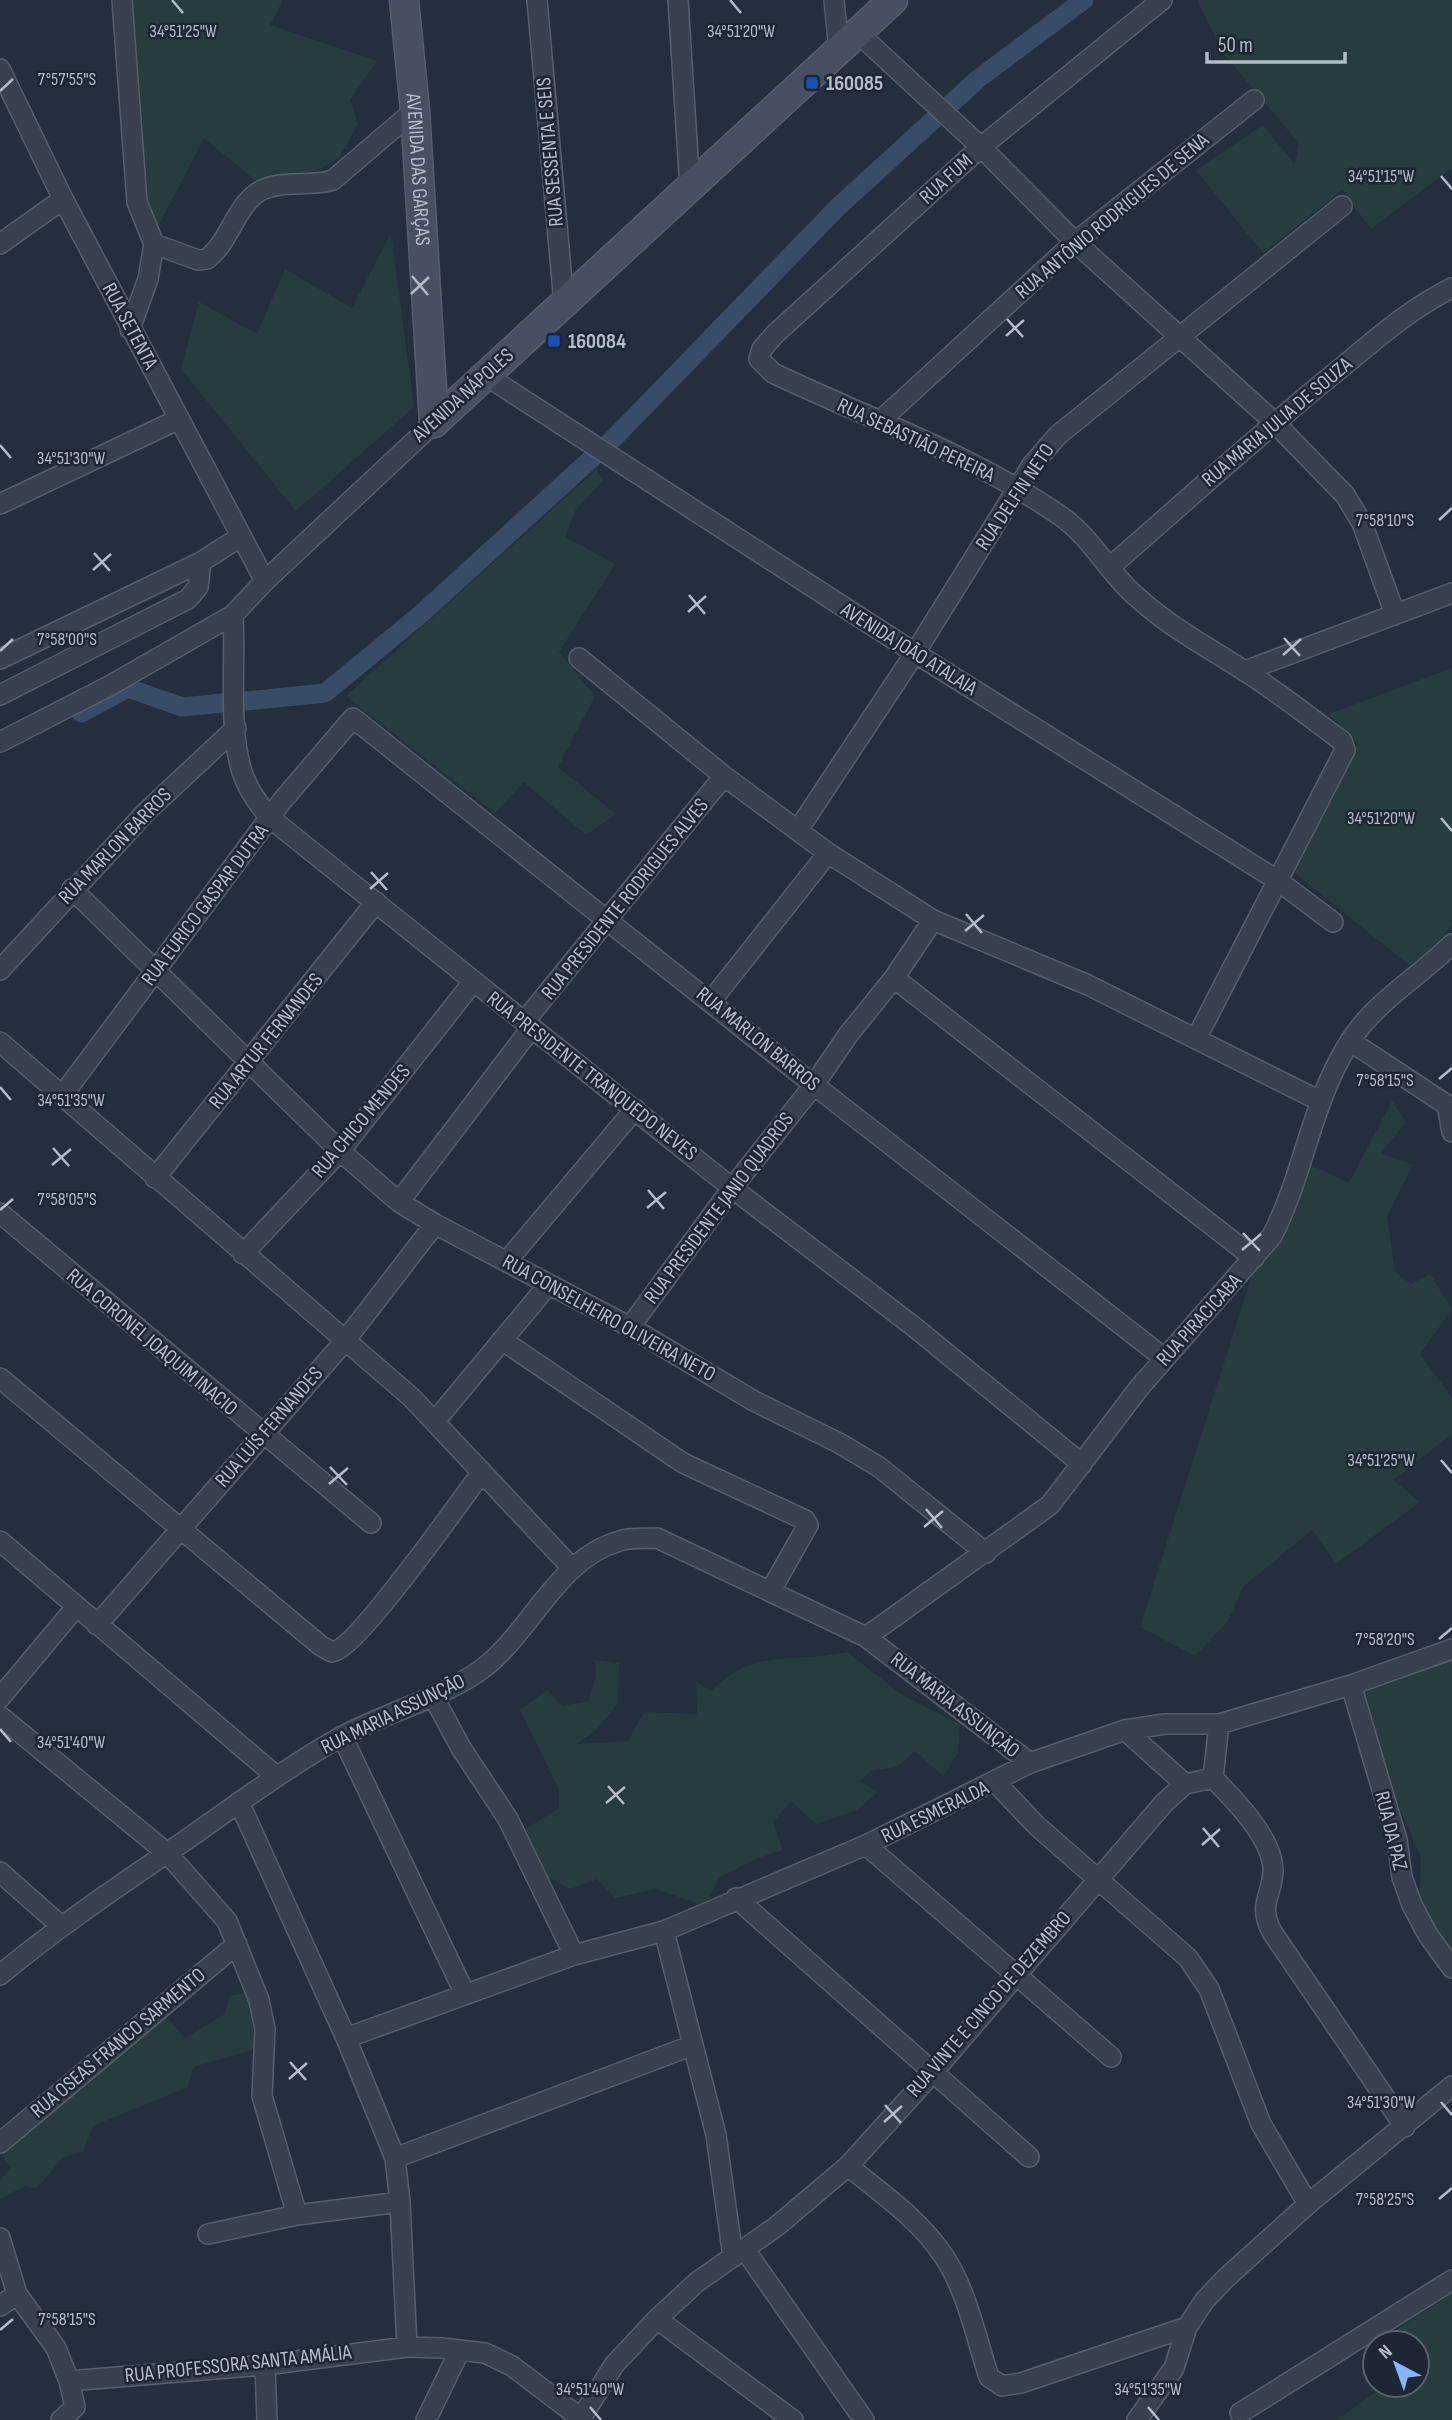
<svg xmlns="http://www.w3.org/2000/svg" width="1452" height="2420" viewBox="0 0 1452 2420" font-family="'Sofia Sans Condensed',sans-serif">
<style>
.green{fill:#263c3f}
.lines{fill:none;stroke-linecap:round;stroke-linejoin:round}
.canal{stroke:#394c67;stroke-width:19}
.minor-casing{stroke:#565f6c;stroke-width:22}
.secondary-casing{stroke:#565f6c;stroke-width:31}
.minor{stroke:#38414e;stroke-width:19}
.secondary{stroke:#465061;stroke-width:28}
.ticks{fill:none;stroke:#b4bcc9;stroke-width:2.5}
.transit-dot{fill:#1a4fb4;stroke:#1d2633;stroke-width:2.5}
.labels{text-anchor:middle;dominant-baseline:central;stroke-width:5;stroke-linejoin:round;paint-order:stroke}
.poi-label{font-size:21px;font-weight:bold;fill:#b4bcc9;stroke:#1d2633;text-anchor:start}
.street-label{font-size:21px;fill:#b4bcc9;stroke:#1d2633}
.ticks-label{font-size:18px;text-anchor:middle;fill:#b4bcc9;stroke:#1d2633;stroke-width:5;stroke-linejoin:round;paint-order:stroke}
</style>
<rect width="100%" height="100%" fill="#242f3e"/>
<!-- green -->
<path class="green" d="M 133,0 L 283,0 L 270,25 L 377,61 L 350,100 L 358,124 L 339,158 L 318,170 L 256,181 L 204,138 L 158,227 L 144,196 Z
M 1197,0 L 1452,0 L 1452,168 L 1371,229 L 1342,190 L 1263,253 L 1196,170 L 1263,125 L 1295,165 L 1299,143 L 1224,54 Z
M 391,233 L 414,407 L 296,511 L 181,369 L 199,302 L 257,334 L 285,269 L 352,308 Z
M 596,470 L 603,480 L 575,511 L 565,537 L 615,564 L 559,652 L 595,696 L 558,767 L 616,814 L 586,835 L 524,782 L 495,813 L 346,696 Z
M 1452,668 L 1452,924 L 1433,949 L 1409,965 L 1291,870 L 1358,743 L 1329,714 Z
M 1392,1101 L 1406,1122 L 1381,1153 L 1413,1165 L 1387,1216 L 1395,1272 L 1411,1284 L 1430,1274 L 1452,1309 L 1420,1354 L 1452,1398 L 1452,1434 L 1393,1480 L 1420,1502 L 1336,1564 L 1312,1530 L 1244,1586 L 1228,1621 L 1195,1656 L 1140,1627 L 1260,1250 L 1309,1164 L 1349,1183 Z
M 847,1652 L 902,1695 L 960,1724 L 958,1753 L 943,1776 L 915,1751 L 897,1767 L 871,1771 L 860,1781 L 878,1792 L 857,1810 L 816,1824 L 791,1801 L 773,1822 L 783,1850 L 755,1859 L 719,1878 L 705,1906 L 656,1889 L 615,1898 L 597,1879 L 570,1889 L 543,1875 L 524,1830 L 559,1808 L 559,1790 L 520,1710 L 547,1690 L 562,1706 L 589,1701 L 596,1676 L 595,1660 L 619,1663 L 618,1703 L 597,1729 L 577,1744 L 628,1741 L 644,1712 L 697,1714 L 696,1682 L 711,1691 C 754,1647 793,1664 847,1652 Z
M 1452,1658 L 1452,1955 L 1419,1908 L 1421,1858 L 1379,1758 L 1363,1689 Z
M 249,1992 L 256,2049 L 193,2067 L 188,2087 L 93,2126 L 83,2152 L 63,2157 L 37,2188 L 25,2186 L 0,2199 L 0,2181 L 10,2168 L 0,2150 L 159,2008 L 185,2038 L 225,2014 L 229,1996 Z
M 1452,2293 L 1452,2420 L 1337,2420 L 1386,2385 L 1417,2385 L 1417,2343 L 1396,2343 L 1395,2331 Z"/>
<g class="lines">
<!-- canal -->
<path class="canal" d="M 247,701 L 325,693 L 421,614 L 614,438 L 838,207 L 978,79 L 1084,0
M 81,713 L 128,688 L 182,707 L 223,703"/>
<!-- minor casing -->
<g class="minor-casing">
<path id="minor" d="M 122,0 L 137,202 L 154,244 L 148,279 L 130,329
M 537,0 L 564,304
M 678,0 L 690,189
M 834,0 L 839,51
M 1162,0 L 981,147 L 775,334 L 762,349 L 759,359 L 773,373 C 869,419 974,455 1062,517 C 1093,539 1109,574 1138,598 C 1170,627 1207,647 1243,670 C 1277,691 1309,717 1342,741 L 1345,750 L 1197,1037
M 858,33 L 981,147 L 1075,242 L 1274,422 L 1345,495 L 1362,523 L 1395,614
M 0,69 L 63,199 L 265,581
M 0,244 L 63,199
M 154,244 L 198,260 L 207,259 C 230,242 236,203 262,190 C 283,180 311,187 333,180 L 415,110
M 485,375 L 915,653 L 1277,880 L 1333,922
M 880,421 L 1075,242 L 1254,100
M 0,504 L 177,420
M 1110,567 C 1185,502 1258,435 1336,372 C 1373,342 1409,309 1452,288
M 233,615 C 236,664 228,727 242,772 C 248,790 258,804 270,818 L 732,1188 L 913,1326 L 1082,1464
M 579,658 L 724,776 L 828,853 L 933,920 L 1088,985 L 1320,1101
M 0,659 L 201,562 L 240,537
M 1245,671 L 1452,593
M 0,695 L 188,599 L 198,587 L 201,562
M 0,742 L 111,685 L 233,615 L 265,581 L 434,423
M 798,830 L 915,653 L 1032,465 L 1058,435 L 1342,206
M 72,889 L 340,1151 L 399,1202 L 435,1224 L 630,1327 L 754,1401 L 839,1443 L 879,1467 L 986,1553
M 0,970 L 146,812 L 236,728
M 894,978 L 1254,1258
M 711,1001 L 828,853
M 524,1022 L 724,776
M 1350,1041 L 1447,1105 L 1452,1132
M 0,1042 L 411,1397 L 572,1568
M 62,1096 L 282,801 L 353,718 L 814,1085 L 1164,1358
M 155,1178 L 376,902
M 399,1202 L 532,1027
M 0,1213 L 371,1523
M 243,1254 L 340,1151 L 473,982
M 508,1260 L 635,1109
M 630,1327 L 732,1188 L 814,1085 L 848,1035 L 894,978 L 933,920
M 502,1340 L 683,1463 L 805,1520 L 808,1525 L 771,1590
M 0,1378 L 321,1646 L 332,1652 C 357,1649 461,1500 482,1472
M 436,1420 L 549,1284
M 0,1541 L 276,1776
M 97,1625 L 344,1342 L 435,1224
M 866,1637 L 1050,1505 L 1139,1388 L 1272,1236 C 1304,1174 1311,1103 1349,1043 C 1374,1002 1419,977 1452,944
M 1351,1685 L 1397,1840 L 1402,1877 L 1412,1905 L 1428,1935 L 1452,1968
M 433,1696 L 461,1748 L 508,1819 L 574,1955
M 0,1698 L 76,1607
M 0,1716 L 167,1853 L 227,1921 L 259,2000 L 265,2029 L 262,2096 L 297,2215
M 1125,1730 L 1185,1784
M 342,1736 L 465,1994
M 1213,1778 C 1234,1799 1272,1838 1273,1869 C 1273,1896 1257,1903 1272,1932 L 1405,2127
M 996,1783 L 1037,1826 L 1188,1958 L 1209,1989 L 1261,2124 L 1308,2204
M 239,1802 L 346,2038 L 395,2158 L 400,2202 L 407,2347
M 866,1845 L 1111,2057
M 0,1872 L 60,1925
M 736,1898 L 1029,2157
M 664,1931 L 716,2135 L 733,2257
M 0,1975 C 54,1930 110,1892 167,1853 C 224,1814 279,1772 339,1738 C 384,1713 435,1701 478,1672 C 531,1635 555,1559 620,1541 C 631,1537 645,1539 657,1538 L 866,1637 L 1030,1763
M 346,2038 L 574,1955 L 664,1931 L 866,1845 L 1030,1763 L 1125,1730 L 1165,1724 L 1219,1724 L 1351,1685 L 1452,1649
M 0,2143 L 237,1944
M 395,2158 L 693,2045
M 848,2166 C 881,2193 919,2219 943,2255 C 967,2290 976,2338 989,2377 L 1002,2386 L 1021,2383 L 1187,2327
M 208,2234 L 297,2215 L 400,2202
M 0,2238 L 17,2294 L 56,2348 L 69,2381 L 75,2407 L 61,2420
M 745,2250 L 864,2420
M 0,2306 L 17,2294
M 657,2319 L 793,2420
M 265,2365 L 267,2420
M 69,2381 L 265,2365 L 407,2347 L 442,2348 L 485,2353 L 512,2366 L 583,2420
M 1240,2413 L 1452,2280
M 426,2420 L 460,2350
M 580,2420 L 614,2365 L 657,2319 L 697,2282 L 777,2226 L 848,2166 L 934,2071 L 1164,1803 L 1185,1784 L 1213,1778 L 1219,1724
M 1137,2420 L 1174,2368 L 1187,2327 L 1205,2300 L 1226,2278 L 1308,2204 L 1452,2086"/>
</g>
<!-- secondary casing -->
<g class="secondary-casing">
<g id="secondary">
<path id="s1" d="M 404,0 L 415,110 L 434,423"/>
<path d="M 434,423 L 893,0"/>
</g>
</g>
<!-- minor -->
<use href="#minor" class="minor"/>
<!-- secondary -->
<use href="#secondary" class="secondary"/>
</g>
<!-- ticks -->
<path class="ticks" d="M 172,0 L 183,13M 730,0 L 741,13M 0,91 L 13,79M 1441,176 L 1452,189M 412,276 L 428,295M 411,294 L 429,277M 1007,319 L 1023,337M 1006,336 L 1024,320M 0,445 L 11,458M 1439,520 L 1452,508M 94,553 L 110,571M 93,570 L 111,554M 689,595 L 705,614M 688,612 L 706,596M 1284,638 L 1300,656M 0,651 L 13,639M 1283,655 L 1301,639M 1441,818 L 1452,831M 371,872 L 387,890M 370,889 L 388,873M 966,914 L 982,933M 965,931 L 984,915M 1439,1079 L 1452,1068M 0,1087 L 11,1100M 53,1148 L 69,1166M 52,1165 L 71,1149M 648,1190 L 664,1209M 647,1208 L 666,1192M 0,1210 L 13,1199M 1243,1233 L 1260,1251M 1242,1250 L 1261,1234M 1441,1460 L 1452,1473M 330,1467 L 347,1485M 329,1484 L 348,1468M 926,1509 L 942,1528M 924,1527 L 943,1511M 1439,1639 L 1452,1628M 0,1729 L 11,1742M 608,1786 L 624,1804M 606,1803 L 625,1787M 1203,1828 L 1219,1847M 1202,1845 L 1220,1829M 290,2062 L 306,2080M 289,2079 L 307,2063M 1441,2102 L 1452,2115M 885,2105 L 901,2123M 884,2122 L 902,2106M 1439,2199 L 1452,2188M 0,2330 L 13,2319M 590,2407 L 601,2420M 1148,2407 L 1159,2420"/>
<!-- markers -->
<g class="transit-dot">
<rect x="805" y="76" width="14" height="14" rx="3.5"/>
<rect x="547" y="334" width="14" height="14" rx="3.5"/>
</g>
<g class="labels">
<!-- poi labels -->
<g class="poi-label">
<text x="826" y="83">160085</text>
<text x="568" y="341">160084</text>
</g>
<!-- street labels -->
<g class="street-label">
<text transform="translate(550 152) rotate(-95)">RUA SESSENTA E SEIS</text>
<text stroke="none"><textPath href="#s1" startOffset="170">AVENIDA DAS GARÇAS</textPath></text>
<text transform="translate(946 179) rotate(-42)">RUA FUM</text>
<text transform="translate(1112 216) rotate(-40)">RUA ANTÔNIO RODRIGUES DE SENA</text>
<text transform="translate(130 326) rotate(62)">RUA SETENTA</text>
<text transform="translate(463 395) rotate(-42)">AVENIDA NÁPOLES</text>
<text transform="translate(1277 422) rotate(-40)">RUA MARIA JULIA DE SOUZA</text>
<text transform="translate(916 440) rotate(25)">RUA SEBASTIÃO PEREIRA</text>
<text transform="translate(1015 497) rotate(-56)">RUA DELFIN NETO</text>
<text transform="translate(909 649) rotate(32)">AVENIDA JOÃO ATALAIA</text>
<text transform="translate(115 846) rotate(-46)">RUA MARLON BARROS</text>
<text transform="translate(625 899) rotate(-51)">RUA PRESIDENTE RODRIGUES ALVES</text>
<text transform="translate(205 905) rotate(-53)">RUA EURICO GASPAR DUTRA</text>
<text transform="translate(758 1039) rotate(39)">RUA MARLON BARROS</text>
<text transform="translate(266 1041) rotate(-51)">RUA ARTUR FERNANDES</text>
<text transform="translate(592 1076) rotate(38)">RUA PRESIDENTE TRANQUEDO NEVES</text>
<text transform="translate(361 1121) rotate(-50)">RUA CHICO MENDES</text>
<text transform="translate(719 1208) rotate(-53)">RUA PRESIDENTE JANIO QUADROS</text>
<text transform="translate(609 1318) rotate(29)">RUA CONSELHEIRO OLIVEIRA NETO</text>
<text transform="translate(1199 1320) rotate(-48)">RUA PIRACICABA</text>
<text transform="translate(152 1342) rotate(40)">RUA CORONEL JOAQUIM INACIO</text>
<text transform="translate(269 1427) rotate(-49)">RUA LUÍS FERNANDES</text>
<text transform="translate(955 1705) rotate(38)">RUA MARIA ASSUNÇÃO</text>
<text transform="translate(393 1714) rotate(-26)">RUA MARIA ASSUNÇÃO</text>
<text transform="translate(935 1812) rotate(-26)">RUA ESMERALDA</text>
<text transform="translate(1391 1831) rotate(76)">RUA DA PAZ</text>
<text transform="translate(989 2004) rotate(-49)">RUA VINTE E CINCO DE DEZEMBRO</text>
<text transform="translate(118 2043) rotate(-40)">RUA OSEAS FRANCO SARMENTO</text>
<text transform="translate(238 2364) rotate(-6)">RUA PROFESSORA SANTA AMÁLIA</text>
</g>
</g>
<g class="ticks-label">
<text x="183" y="37">34°51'25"W</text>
<text x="741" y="37">34°51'20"W</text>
<text x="67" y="85">7°57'55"S</text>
<text x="1381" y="182">34°51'15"W</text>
<text x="71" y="464">34°51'30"W</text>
<text x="1385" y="526">7°58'10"S</text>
<text x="67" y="645">7°58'00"S</text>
<text x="1381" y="824">34°51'20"W</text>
<text x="1385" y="1086">7°58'15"S</text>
<text x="71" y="1106">34°51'35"W</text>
<text x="67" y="1205">7°58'05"S</text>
<text x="1381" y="1466">34°51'25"W</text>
<text x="1385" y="1645">7°58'20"S</text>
<text x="71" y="1748">34°51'40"W</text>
<text x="1381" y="2108">34°51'30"W</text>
<text x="1385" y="2205">7°58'25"S</text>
<text x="67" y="2325">7°58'15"S</text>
<text x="590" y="2395">34°51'40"W</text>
<text x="1148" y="2395">34°51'35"W</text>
</g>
<!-- north arrow -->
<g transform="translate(1396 2364) rotate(319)"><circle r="33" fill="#1d2633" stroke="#59626f" stroke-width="2"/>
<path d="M0-5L12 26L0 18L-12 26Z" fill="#8ab4f8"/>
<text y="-10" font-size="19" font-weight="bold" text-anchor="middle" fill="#b4bcc9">N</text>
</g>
<!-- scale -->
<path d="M1207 52v10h138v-10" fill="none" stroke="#b4bcc9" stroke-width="3.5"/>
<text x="1218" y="52" font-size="21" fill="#b4bcc9" stroke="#1d2633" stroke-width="5" paint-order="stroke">50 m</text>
</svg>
